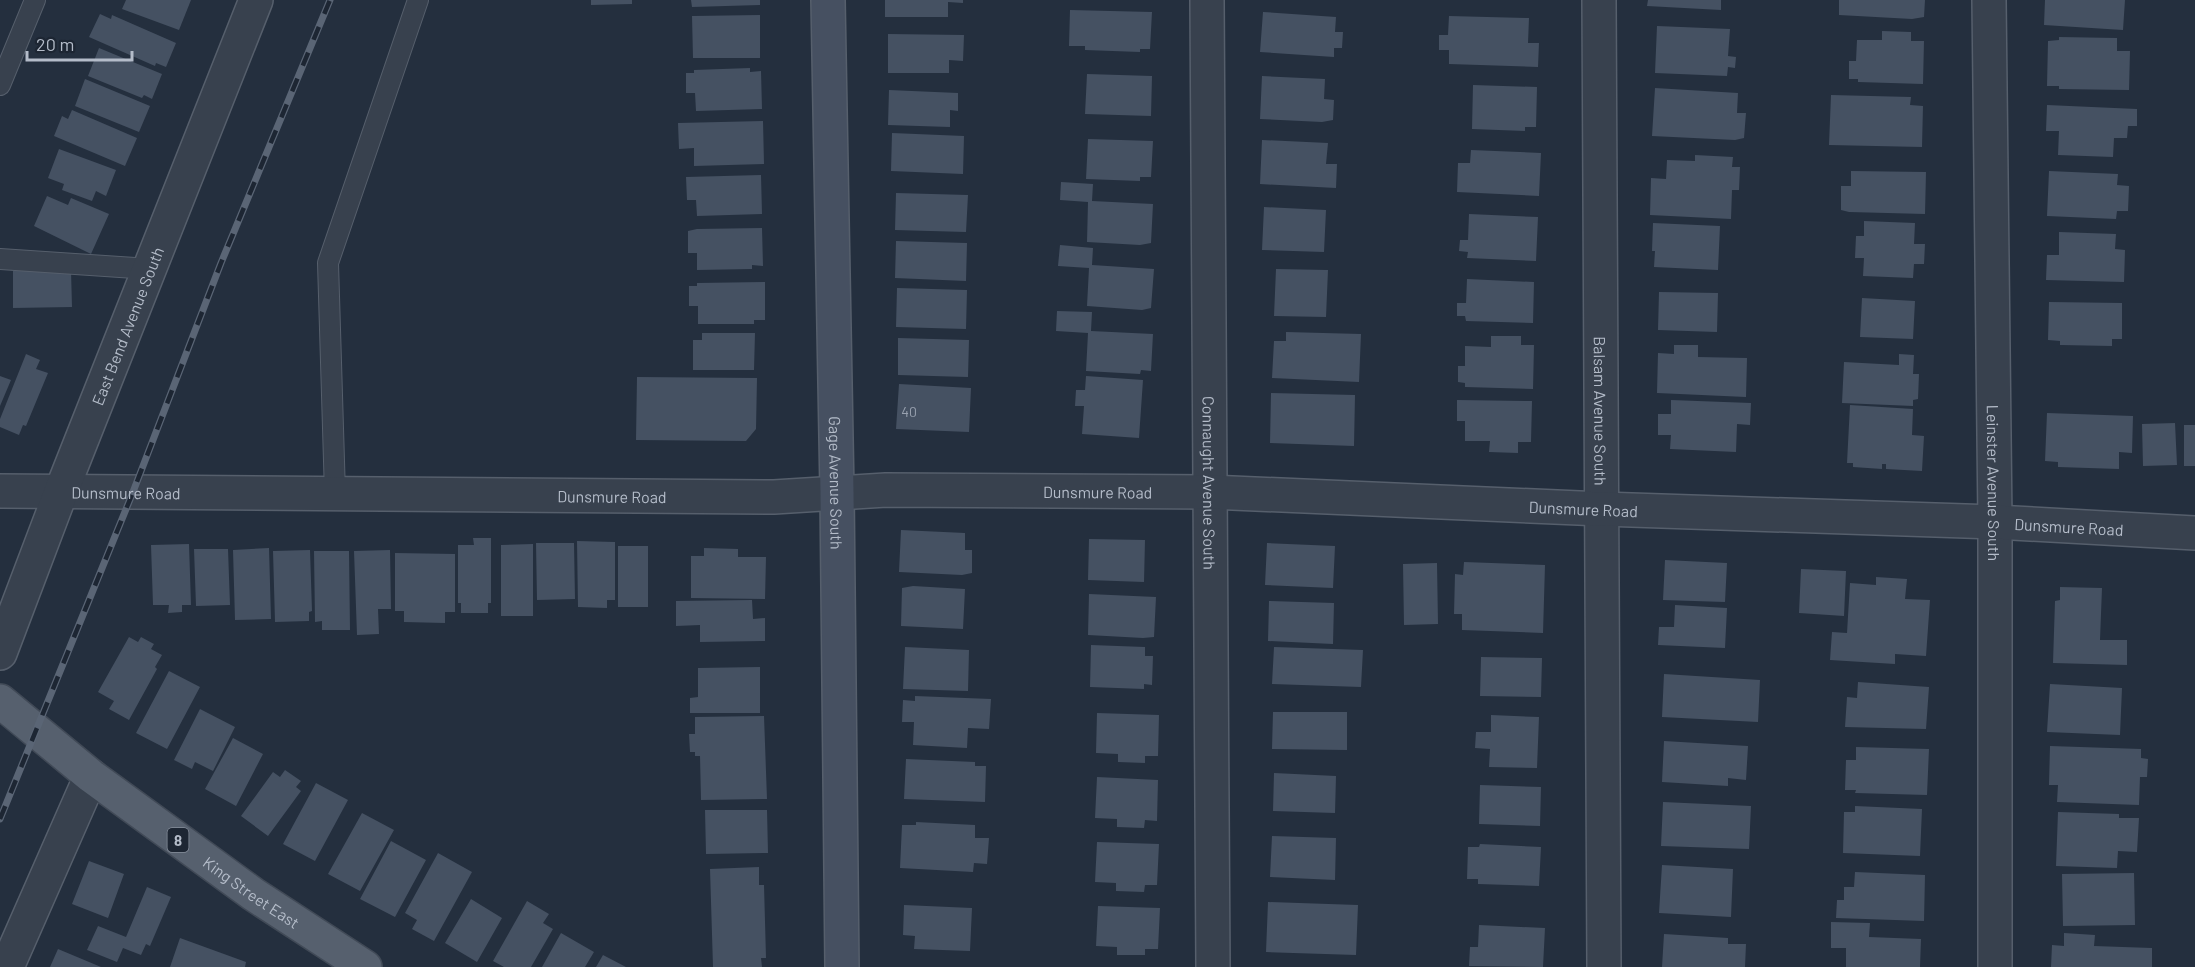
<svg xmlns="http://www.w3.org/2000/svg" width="2195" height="967" viewBox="0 0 2195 967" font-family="Barlow,sans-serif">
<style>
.building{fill:#455162}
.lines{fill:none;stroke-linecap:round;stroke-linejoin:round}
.lane-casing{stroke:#565f6c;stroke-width:22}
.street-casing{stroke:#565f6c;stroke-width:36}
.secondary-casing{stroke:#565f6c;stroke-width:36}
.primary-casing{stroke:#414a57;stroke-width:36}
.lane{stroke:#38414e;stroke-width:20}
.street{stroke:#38414e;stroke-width:33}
.secondary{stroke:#465061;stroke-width:33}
.primary{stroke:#56606e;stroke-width:33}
.rail-casing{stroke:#5a6575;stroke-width:7}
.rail{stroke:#1d2633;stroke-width:4.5;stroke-dasharray:14;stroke-linecap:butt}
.labels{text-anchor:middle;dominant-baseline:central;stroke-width:4.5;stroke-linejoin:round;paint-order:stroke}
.number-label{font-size:14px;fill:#98a1af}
.shield{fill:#1d2633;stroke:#878f9c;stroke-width:1.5}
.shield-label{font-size:15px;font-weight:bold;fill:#b4bcc9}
.street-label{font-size:16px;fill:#b4bcc9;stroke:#1d2633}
</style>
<rect width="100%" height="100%" fill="#242f3e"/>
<!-- building -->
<path class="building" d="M 126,0 L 191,0 L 179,30 L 122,9 Z
M 591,0 L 632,0 L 632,4 L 591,5 Z
M 691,0 L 760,0 L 760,5 L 692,7 Z
M 885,0 L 963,0 L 963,3 L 948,2 L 948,17 L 885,17 Z
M 1648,0 L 1721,0 L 1721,10 L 1647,6 Z
M 1839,0 L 1925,0 L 1924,17 L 1912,19 L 1839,15 Z
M 2045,0 L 2125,0 L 2123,30 L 2044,25 Z
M 1070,10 L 1152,12 L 1150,49 L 1140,49 L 1140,52 L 1085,50 L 1085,46 L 1069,46 Z
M 1263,12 L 1336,17 L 1335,32 L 1343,32 L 1342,48 L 1334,48 L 1334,57 L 1260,52 Z
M 100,14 L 111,19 L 112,15 L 176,43 L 166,67 L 156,63 L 155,66 L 89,37 Z
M 760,15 L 760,58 L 693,58 L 692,16 Z
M 1449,16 L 1529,18 L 1528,43 L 1539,43 L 1538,67 L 1449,64 L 1449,50 L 1439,50 L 1439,35 L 1448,35 Z
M 1657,26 L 1730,29 L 1728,56 L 1736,57 L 1735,68 L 1728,67 L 1727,76 L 1655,73 Z
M 1882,31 L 1911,32 L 1911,41 L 1924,41 L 1923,84 L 1858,82 L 1858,79 L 1849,79 L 1849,61 L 1856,61 L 1857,40 L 1882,40 Z
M 888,34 L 964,35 L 963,61 L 949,60 L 949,73 L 888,73 Z
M 2059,37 L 2117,38 L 2117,51 L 2130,51 L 2129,90 L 2059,89 L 2059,86 L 2047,86 L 2048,41 L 2059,40 Z
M 99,48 L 162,74 L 152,99 L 144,95 L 142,98 L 88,76 Z
M 750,68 L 750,72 L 761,71 L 762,109 L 696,111 L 695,93 L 686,93 L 686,73 L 694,73 L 694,70 Z
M 1087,74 L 1152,76 L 1151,116 L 1085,114 Z
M 1262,76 L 1325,79 L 1324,99 L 1334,100 L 1333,120 L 1322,122 L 1260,119 Z
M 85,79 L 150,106 L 139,132 L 75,106 Z
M 1473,85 L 1537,87 L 1536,127 L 1525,127 L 1525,131 L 1472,129 Z
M 1655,88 L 1738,93 L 1737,113 L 1746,113 L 1744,138 L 1735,140 L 1652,136 Z
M 889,90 L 958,93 L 958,111 L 950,110 L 950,127 L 888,125 Z
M 1831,95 L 1911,97 L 1910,105 L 1923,106 L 1922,147 L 1829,145 Z
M 2047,105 L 2137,109 L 2137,126 L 2128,126 L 2127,138 L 2114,138 L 2113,157 L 2058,155 L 2059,131 L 2046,131 Z
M 72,110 L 137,138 L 125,166 L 54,136 L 62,116 L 68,119 Z
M 763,121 L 764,164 L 694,166 L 694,148 L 679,149 L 678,123 Z
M 892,133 L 964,136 L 963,174 L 891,171 Z
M 1088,139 L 1153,141 L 1151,177 L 1140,177 L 1140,181 L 1086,179 Z
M 1262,140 L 1328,143 L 1326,164 L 1337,164 L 1336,188 L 1260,184 Z
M 59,149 L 116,170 L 106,196 L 96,191 L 92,201 L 62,190 L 64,184 L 48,178 Z
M 1471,150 L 1541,153 L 1539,196 L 1457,192 L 1458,163 L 1470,163 Z
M 1695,155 L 1733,157 L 1732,167 L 1740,167 L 1739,190 L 1732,190 L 1731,219 L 1650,215 L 1651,178 L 1666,179 L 1667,160 L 1695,161 Z
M 1851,171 L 1926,172 L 1925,214 L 1849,212 L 1841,210 L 1841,186 L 1851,186 Z
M 2049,171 L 2118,174 L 2117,185 L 2129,186 L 2128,211 L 2117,211 L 2116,219 L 2047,216 Z
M 761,175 L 762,214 L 697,216 L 696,200 L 687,200 L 686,177 Z
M 1061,182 L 1093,184 L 1092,201 L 1153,204 L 1151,243 L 1140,245 L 1087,242 L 1088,202 L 1060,200 Z
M 896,193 L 968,195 L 966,232 L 895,230 Z
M 47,196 L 68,205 L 71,198 L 109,214 L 91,254 L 34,226 Z
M 1264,207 L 1326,210 L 1324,252 L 1262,250 Z
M 1469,214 L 1538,217 L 1536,261 L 1467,258 L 1468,252 L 1459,251 L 1460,240 L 1468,240 Z
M 1864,221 L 1915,223 L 1914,244 L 1925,244 L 1924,264 L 1914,264 L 1913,278 L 1863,276 L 1864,258 L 1855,258 L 1856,236 L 1864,236 Z
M 1653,223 L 1720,226 L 1718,270 L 1654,267 L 1655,251 L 1652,251 Z
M 762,228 L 763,266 L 752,265 L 752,269 L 697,270 L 697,253 L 688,253 L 688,231 L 697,229 Z
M 2059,232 L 2116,234 L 2115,249 L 2125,250 L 2124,282 L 2046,280 L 2047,255 L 2059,255 Z
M 896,241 L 967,243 L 966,281 L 895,278 Z
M 1060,245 L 1093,248 L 1092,265 L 1154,269 L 1151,308 L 1142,310 L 1087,306 L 1089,268 L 1058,266 Z
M 1276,269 L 1328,270 L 1326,317 L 1274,316 Z
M 71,270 L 72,307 L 13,308 L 13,271 Z
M 1467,279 L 1534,282 L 1533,323 L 1466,321 L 1465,316 L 1457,316 L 1457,303 L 1466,303 Z
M 765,282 L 765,320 L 754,320 L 754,324 L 698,324 L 698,306 L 689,306 L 689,286 L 697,286 L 697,283 Z
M 897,288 L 967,290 L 966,329 L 896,327 Z
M 1659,292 L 1718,293 L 1717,332 L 1658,330 Z
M 1862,298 L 1915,301 L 1913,339 L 1860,337 Z
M 2049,302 L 2122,303 L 2122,339 L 2112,339 L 2112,346 L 2060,345 L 2060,341 L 2048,340 Z
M 1057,311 L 1092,312 L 1091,331 L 1153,334 L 1151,371 L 1141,370 L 1140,374 L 1086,371 L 1088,333 L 1056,331 Z
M 1286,332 L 1361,334 L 1359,382 L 1272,378 L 1274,341 L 1286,341 Z
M 702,333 L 755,333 L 754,370 L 693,370 L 693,340 L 702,340 Z
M 1491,336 L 1521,336 L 1521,345 L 1534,345 L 1533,389 L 1465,387 L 1465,383 L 1458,382 L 1458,366 L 1465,366 L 1465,346 L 1491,347 Z
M 898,338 L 969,340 L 968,377 L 898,375 Z
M 1674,345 L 1698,345 L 1698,357 L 1747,358 L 1746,397 L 1657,393 L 1658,353 L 1674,354 Z
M 26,354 L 40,360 L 36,369 L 48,373 L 26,426 L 23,425 L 19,435 L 0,427 L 0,419 Z
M 1899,354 L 1914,355 L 1913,374 L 1919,374 L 1918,399 L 1913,400 L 1913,406 L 1842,403 L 1844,362 L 1899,365 Z
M 0,376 L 11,380 L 0,406 Z
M 1086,376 L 1143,380 L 1139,438 L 1082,434 L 1084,406 L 1075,406 L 1076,390 L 1085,390 Z
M 637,377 L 757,378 L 756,429 L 746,441 L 636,440 Z
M 899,384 L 971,388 L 969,432 L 896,429 Z
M 1271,393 L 1355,395 L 1354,446 L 1270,443 Z
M 1457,400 L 1532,401 L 1531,442 L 1518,442 L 1518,453 L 1489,452 L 1490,441 L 1465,441 L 1465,421 L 1457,421 Z
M 1671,400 L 1751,403 L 1750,425 L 1737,424 L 1736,452 L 1670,449 L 1671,435 L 1658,435 L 1658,414 L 1671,414 Z
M 1850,405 L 1913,409 L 1912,435 L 1924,436 L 1922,471 L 1886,469 L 1886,464 L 1882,464 L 1882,469 L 1853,467 L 1853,463 L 1847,463 Z
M 2047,413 L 2133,416 L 2132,453 L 2119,452 L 2119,469 L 2058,467 L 2058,462 L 2045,461 Z
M 2175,423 L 2177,465 L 2143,466 L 2142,424 Z
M 2184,425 L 2195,425 L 2195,466 L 2184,466 Z
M 901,530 L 965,533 L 965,550 L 972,550 L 972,573 L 962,575 L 899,572 Z
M 473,538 L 491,538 L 491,603 L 488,603 L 488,613 L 461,613 L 461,603 L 458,603 L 458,545 L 474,545 Z
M 1089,539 L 1145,540 L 1144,582 L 1088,580 Z
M 577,541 L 615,542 L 615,600 L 607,600 L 607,608 L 578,607 Z
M 536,543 L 574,543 L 575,599 L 537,600 Z
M 1267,543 L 1335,546 L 1333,588 L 1265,585 Z
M 189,544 L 191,605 L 182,605 L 182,612 L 168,613 L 169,605 L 153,605 L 151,545 Z
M 533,544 L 533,616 L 501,616 L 501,545 Z
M 618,546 L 648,546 L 648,607 L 618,607 Z
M 269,548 L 271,619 L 235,620 L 233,550 Z
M 704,548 L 738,549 L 738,557 L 766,557 L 765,599 L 691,598 L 691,556 L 704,556 Z
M 194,549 L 228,549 L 230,605 L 196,606 Z
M 310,550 L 312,611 L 309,612 L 309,621 L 275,622 L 273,551 Z
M 390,550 L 391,609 L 378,609 L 379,634 L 357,635 L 354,551 Z
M 314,551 L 349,551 L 350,630 L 322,630 L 322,621 L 315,622 Z
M 395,553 L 455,554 L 455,612 L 445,612 L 445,623 L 404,622 L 404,611 L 395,611 Z
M 1665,560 L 1727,563 L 1725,602 L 1663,600 Z
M 1464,562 L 1545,565 L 1543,633 L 1462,630 L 1462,614 L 1454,614 L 1455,574 L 1463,575 Z
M 1437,563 L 1438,624 L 1404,625 L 1403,564 Z
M 1801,569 L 1846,571 L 1844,616 L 1799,613 Z
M 1876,577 L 1907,579 L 1905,599 L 1930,600 L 1926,656 L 1895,654 L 1895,664 L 1830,660 L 1832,632 L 1847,633 L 1850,583 L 1876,585 Z
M 913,586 L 965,589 L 963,629 L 901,626 L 902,588 Z
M 2060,587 L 2102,588 L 2100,640 L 2127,640 L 2127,665 L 2053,663 L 2055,601 L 2060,600 Z
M 1089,594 L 1156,597 L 1154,637 L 1143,638 L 1088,635 Z
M 752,600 L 753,619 L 765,618 L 765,641 L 700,642 L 700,625 L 676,626 L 676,601 Z
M 1269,601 L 1334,603 L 1333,644 L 1268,641 Z
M 1675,605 L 1727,608 L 1725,648 L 1658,645 L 1659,627 L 1674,627 Z
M 129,637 L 138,642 L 141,637 L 154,644 L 151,649 L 162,655 L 155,667 L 157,669 L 129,720 L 109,709 L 114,701 L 98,692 Z
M 1091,645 L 1145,647 L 1145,656 L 1153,656 L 1152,685 L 1144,684 L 1144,689 L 1090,687 Z
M 905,647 L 969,650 L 968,691 L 903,689 Z
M 1274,647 L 1363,650 L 1361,687 L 1272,684 Z
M 1481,657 L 1542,658 L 1541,697 L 1480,696 Z
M 760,667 L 760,713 L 690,713 L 690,698 L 698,697 L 698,668 Z
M 169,671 L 200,687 L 167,749 L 136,733 Z
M 1664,674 L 1760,680 L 1758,722 L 1662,717 Z
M 1858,682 L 1929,687 L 1926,729 L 1845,727 L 1847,697 L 1857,698 Z
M 2050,684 L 2122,688 L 2120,735 L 2047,732 Z
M 915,696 L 991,699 L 989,729 L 968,728 L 967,748 L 913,745 L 914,722 L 902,722 L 903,700 L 915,701 Z
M 200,709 L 235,727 L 213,771 L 195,762 L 192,769 L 174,760 Z
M 1273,712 L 1347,712 L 1347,750 L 1272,749 Z
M 1097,713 L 1159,715 L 1158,756 L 1145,756 L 1145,763 L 1118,762 L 1118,754 L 1096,753 Z
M 1491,715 L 1539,717 L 1537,768 L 1489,767 L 1490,749 L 1475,748 L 1476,732 L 1491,732 Z
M 764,716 L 767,799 L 701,800 L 700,756 L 695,756 L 695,752 L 690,752 L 689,734 L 695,734 L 695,717 Z
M 233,738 L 263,754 L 236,806 L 205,789 Z
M 1664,741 L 1748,746 L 1746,780 L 1728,778 L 1728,786 L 1662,782 Z
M 2050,746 L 2141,749 L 2141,758 L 2148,759 L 2147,777 L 2140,777 L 2139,805 L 2057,802 L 2058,785 L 2049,785 Z
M 1856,747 L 1929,749 L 1927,795 L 1855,793 L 1856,790 L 1845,790 L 1846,760 L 1856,760 Z
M 906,759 L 975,762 L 975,766 L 986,766 L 985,802 L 904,799 Z
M 285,770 L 301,781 L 296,787 L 301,791 L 268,836 L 241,816 L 273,772 L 280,777 Z
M 1274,773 L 1336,776 L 1335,813 L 1273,811 Z
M 1097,777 L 1158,780 L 1157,821 L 1145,820 L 1144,828 L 1117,827 L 1117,819 L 1095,818 Z
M 316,783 L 348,800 L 315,861 L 283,844 Z
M 1480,785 L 1541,787 L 1540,826 L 1479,824 Z
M 1663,802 L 1751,806 L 1749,849 L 1661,846 Z
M 1855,806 L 1922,809 L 1920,856 L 1843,853 L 1844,812 L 1855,812 Z
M 705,810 L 767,810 L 768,853 L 706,854 Z
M 2058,812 L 2119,814 L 2119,818 L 2139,818 L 2137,852 L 2118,851 L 2117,868 L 2056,866 Z
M 362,813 L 394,830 L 360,891 L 328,874 Z
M 916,822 L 975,825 L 975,838 L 989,838 L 987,864 L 974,863 L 973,872 L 900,868 L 902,825 L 916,825 Z
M 1272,836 L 1336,838 L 1335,880 L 1270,877 Z
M 391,841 L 426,860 L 395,917 L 360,899 Z
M 1097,842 L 1159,844 L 1157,885 L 1145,885 L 1144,892 L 1116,891 L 1116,883 L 1095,882 Z
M 1480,844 L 1541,847 L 1539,886 L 1478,884 L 1478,879 L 1467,879 L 1468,847 L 1479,847 Z
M 438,853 L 472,872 L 434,941 L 412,929 L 417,920 L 405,913 Z
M 89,861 L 124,874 L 108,918 L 72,904 Z
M 1662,865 L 1733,869 L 1731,917 L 1659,913 Z
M 759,867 L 759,885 L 764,885 L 766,958 L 761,958 L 762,967 L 713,967 L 710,869 Z
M 1855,872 L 1925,875 L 1924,921 L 1836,918 L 1837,900 L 1844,900 L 1844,887 L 1854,887 Z
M 2134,873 L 2135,925 L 2063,926 L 2062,874 Z
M 147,887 L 171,897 L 150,946 L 146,944 L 141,955 L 123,948 L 117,962 L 87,950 L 98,926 L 126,937 Z
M 471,899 L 502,918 L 477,962 L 445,943 Z
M 527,901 L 549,914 L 543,923 L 553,929 L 531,967 L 504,967 L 493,961 Z
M 1268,902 L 1358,905 L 1356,955 L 1266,952 Z
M 904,905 L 972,908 L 970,951 L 914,949 L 915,936 L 903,935 Z
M 1098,906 L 1160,908 L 1158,949 L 1145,949 L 1145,955 L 1117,955 L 1117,947 L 1096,946 Z
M 1831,922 L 1870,923 L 1869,937 L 1921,939 L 1920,967 L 1846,967 L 1846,948 L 1831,948 Z
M 1479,925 L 1545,928 L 1543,967 L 1469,966 L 1470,947 L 1478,947 Z
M 561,933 L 594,952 L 585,967 L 542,967 Z
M 2064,933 L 2095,935 L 2094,946 L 2152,948 L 2152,967 L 2051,967 L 2052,945 L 2064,946 Z
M 1664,934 L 1728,938 L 1728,944 L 1746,944 L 1745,967 L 1662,967 Z
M 180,938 L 246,962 L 245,967 L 170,967 Z
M 58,949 L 101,967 L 50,967 Z
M 603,955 L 626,967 L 596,967 Z"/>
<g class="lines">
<!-- lane casing -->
<g class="lane-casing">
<path id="lane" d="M 0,85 L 35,0
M 0,259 L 150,269
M 335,494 L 328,263 L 418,0"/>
</g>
<!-- street casing -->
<g class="street-casing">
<g id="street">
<path id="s1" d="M 1207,0 L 1213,967"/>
<path id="s2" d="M 1599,0 L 1604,967"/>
<path id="s3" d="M 1989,0 L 1995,522 L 1995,967"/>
<path id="s4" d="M 0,491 L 774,497 L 886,490 L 1210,492 L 1602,509 L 1995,522 L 2195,533"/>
<path id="s5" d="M 0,653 L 61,492 L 256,0"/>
<path d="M 7,967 L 91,776"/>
</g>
</g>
<!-- secondary casing -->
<g class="secondary-casing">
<g id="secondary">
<path id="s6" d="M 828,0 L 837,492 L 842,967"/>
</g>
</g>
<!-- primary casing -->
<g class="primary-casing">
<g id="primary">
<path id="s7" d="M 0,701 L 91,776 L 253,894 L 365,967"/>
</g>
</g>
<!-- lane -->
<use href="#lane" class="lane"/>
<!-- street -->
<use href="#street" class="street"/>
<!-- secondary -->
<use href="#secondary" class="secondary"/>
<!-- primary -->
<use href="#primary" class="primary"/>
<!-- rail casing -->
<g class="rail-casing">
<path id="rail" d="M 0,819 L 133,492 L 221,263 L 330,0"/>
</g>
<!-- rail -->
<use href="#rail" class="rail"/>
</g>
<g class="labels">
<!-- number labels -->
<g class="number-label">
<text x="909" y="411">40</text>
</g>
<!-- shield labels -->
<rect class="shield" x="167.5" y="828" width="21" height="24" rx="4.5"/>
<g class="shield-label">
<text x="178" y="840">8</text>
</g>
<!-- street labels -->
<g class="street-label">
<text stroke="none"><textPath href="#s5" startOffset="351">East Bend Avenue South</textPath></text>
<text stroke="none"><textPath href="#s2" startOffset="411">Balsam Avenue South</textPath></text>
<text stroke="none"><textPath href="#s6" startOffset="483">Gage Avenue South</textPath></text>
<text stroke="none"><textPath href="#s1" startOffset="483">Connaught Avenue South</textPath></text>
<text stroke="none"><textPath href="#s3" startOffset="483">Leinster Avenue South</textPath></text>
<text stroke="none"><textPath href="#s4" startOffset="1098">Dunsmure Road</textPath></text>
<text stroke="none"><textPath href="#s4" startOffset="126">Dunsmure Road</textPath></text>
<text stroke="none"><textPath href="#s4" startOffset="612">Dunsmure Road</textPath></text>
<text stroke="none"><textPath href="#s4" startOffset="1584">Dunsmure Road</textPath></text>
<text stroke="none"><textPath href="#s4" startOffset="2070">Dunsmure Road</textPath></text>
<text stroke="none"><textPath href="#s7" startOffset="316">King Street East</textPath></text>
</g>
</g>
<!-- scale -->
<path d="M27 51v9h105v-9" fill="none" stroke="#b4bcc9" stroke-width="3"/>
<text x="36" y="51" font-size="18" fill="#b4bcc9" stroke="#1d2633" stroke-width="4.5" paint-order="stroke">20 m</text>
</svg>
